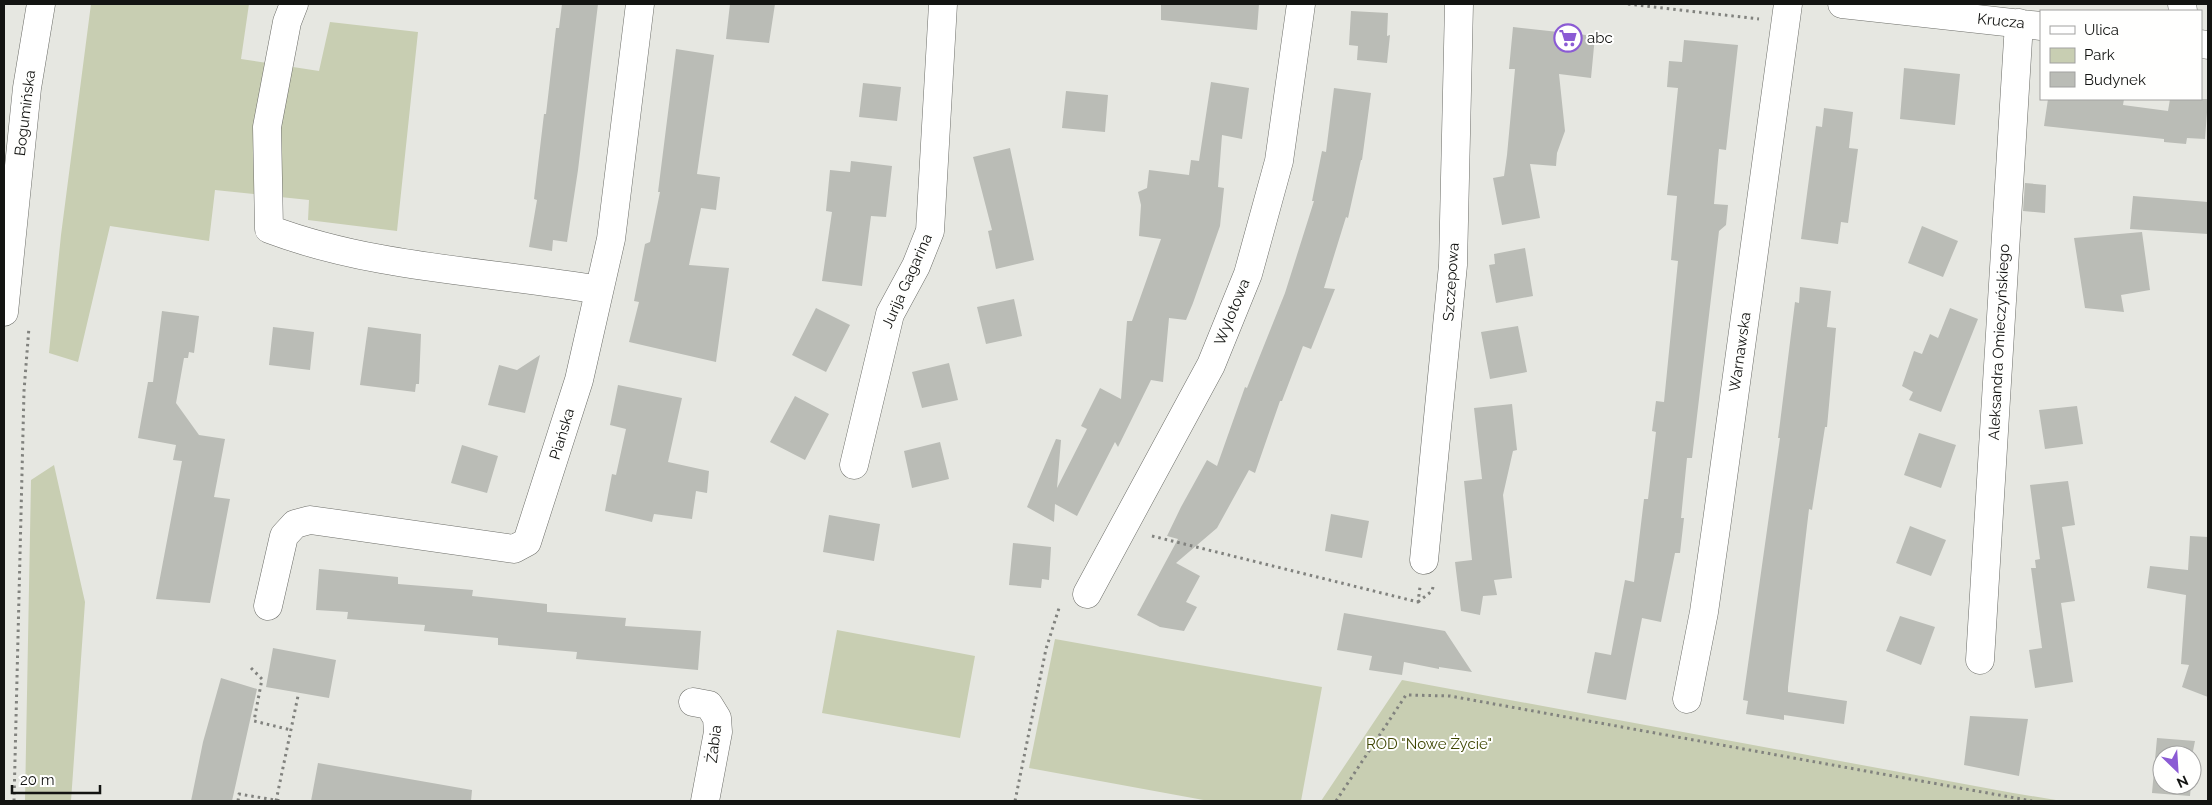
<svg xmlns="http://www.w3.org/2000/svg" width="2212" height="805" viewBox="0 0 2212 805" font-family="Raleway,sans-serif">
<style>
.green{fill:#c8ceb2}
.building{fill:#babcb6}
.lines{fill:none;stroke-linecap:round;stroke-linejoin:round}
.minor-casing{stroke:#6d6e69;stroke-width:29}
.path{stroke:#81827e;stroke-width:3;stroke-dasharray:2.5 4;stroke-linecap:butt}
.minor{stroke:#fff;stroke-width:28}
.labels{text-anchor:middle;dominant-baseline:central;stroke-width:4;stroke-linejoin:round;paint-order:stroke}
.street-label{font-size:15px;fill:#131412;stroke:#fffffe}
.poi-label{font-size:15px;fill:#131412;stroke:#fffffe;text-anchor:start}
.park-label{font-size:15px;fill:#3f4602;stroke:#fffffe}
</style>
<rect width="100%" height="100%" fill="#e6e7e1"/>
<!-- green -->
<path class="green" d="M 91,4 L 249,4 L 241,59 L 319,71 L 330,22 L 418,32 L 397,231 L 308,220 L 309,200 L 215,190 L 209,241 L 110,226 L 78,362 L 49,353 L 61,235 Z
M 54,465 L 85,602 L 71,801 L 25,801 L 31,480 Z
M 837,630 L 975,656 L 960,738 L 822,713 Z
M 1055,639 L 1322,687 L 1301,801 L 1209,801 L 1029,768 Z
M 1402,680 L 2013,793 L 2062,801 L 1321,801 Z"/>
<!-- building -->
<path class="building" d="M 562,4 L 598,4 L 578,170 L 567,242 L 553,240 L 552,251 L 529,247 L 537,200 L 534,199 L 544,114 L 546,114 L 556,28 L 559,28 Z
M 730,4 L 775,4 L 769,43 L 726,39 Z
M 1161,4 L 1259,4 L 1257,30 L 1161,20 Z
M 1351,11 L 1388,13 L 1387,36 L 1390,35 L 1387,63 L 1357,60 L 1358,46 L 1349,45 Z
M 1513,27 L 1595,36 L 1591,78 L 1559,74 L 1565,131 L 1557,153 L 1556,166 L 1530,164 L 1540,218 L 1502,225 L 1493,178 L 1504,176 L 1507,155 L 1515,69 L 1509,69 Z
M 1684,40 L 1738,45 L 1726,150 L 1719,149 L 1714,204 L 1728,205 L 1726,225 L 1719,231 L 1692,458 L 1687,458 L 1681,518 L 1684,518 L 1680,553 L 1675,553 L 1661,622 L 1642,618 L 1626,700 L 1587,693 L 1595,652 L 1611,655 L 1625,580 L 1634,582 L 1644,499 L 1648,499 L 1656,432 L 1652,431 L 1656,401 L 1664,402 L 1678,261 L 1671,260 L 1677,196 L 1667,195 L 1678,88 L 1667,87 L 1669,61 L 1682,62 Z
M 676,49 L 714,55 L 697,174 L 720,177 L 716,210 L 701,208 L 689,265 L 729,268 L 716,362 L 629,342 L 639,302 L 634,301 L 645,244 L 650,242 L 660,192 L 658,192 Z
M 1904,68 L 1960,74 L 1955,125 L 1900,119 Z
M 1211,82 L 1249,88 L 1242,139 L 1222,135 L 1218,187 L 1224,188 L 1220,226 L 1193,303 L 1186,320 L 1169,318 L 1163,382 L 1151,380 L 1118,447 L 1115,442 L 1077,516 L 1055,504 L 1054,522 L 1027,507 L 1056,439 L 1061,440 L 1057,488 L 1087,429 L 1081,426 L 1100,388 L 1121,399 L 1127,321 L 1132,321 L 1161,239 L 1139,236 L 1141,205 L 1138,192 L 1147,188 L 1149,170 L 1189,175 L 1191,160 L 1199,161 Z
M 863,83 L 901,87 L 897,121 L 859,117 Z
M 1334,88 L 1371,93 L 1362,160 L 1361,160 L 1348,218 L 1346,217 L 1324,288 L 1335,289 L 1311,349 L 1303,346 L 1282,401 L 1280,401 L 1255,473 L 1249,470 L 1217,528 L 1176,563 L 1200,576 L 1186,602 L 1197,607 L 1184,631 L 1160,627 L 1137,615 L 1178,539 L 1167,536 L 1181,507 L 1207,460 L 1217,466 L 1245,387 L 1247,388 L 1285,293 L 1314,201 L 1312,201 L 1322,151 L 1326,152 Z
M 1066,91 L 1108,95 L 1105,132 L 1062,128 Z
M 2048,99 L 2124,99 L 2123,105 L 2168,111 L 2170,99 L 2208,99 L 2205,139 L 2187,138 L 2186,144 L 2164,142 L 2164,139 L 2044,126 Z
M 1824,108 L 1853,112 L 1849,148 L 1858,149 L 1848,223 L 1841,222 L 1838,244 L 1801,239 L 1816,126 L 1822,127 Z
M 1010,148 L 1034,260 L 996,269 L 988,231 L 992,230 L 973,157 Z
M 851,161 L 892,166 L 886,217 L 871,216 L 862,286 L 822,281 L 832,212 L 826,211 L 830,170 L 850,172 Z
M 2025,183 L 2046,185 L 2045,213 L 2023,211 Z
M 2133,196 L 2208,202 L 2208,234 L 2130,229 Z
M 1922,226 L 1958,241 L 1943,277 L 1908,263 Z
M 2142,232 L 2150,290 L 2121,295 L 2124,312 L 2085,308 L 2074,238 Z
M 1525,248 L 1533,296 L 1496,303 L 1489,265 L 1495,264 L 1494,254 Z
M 1800,287 L 1831,291 L 1827,327 L 1836,328 L 1827,427 L 1825,427 L 1812,510 L 1809,509 L 1788,687 L 1788,692 L 1847,701 L 1844,724 L 1784,715 L 1784,720 L 1746,714 L 1748,701 L 1743,700 L 1780,438 L 1778,438 L 1780,423 L 1795,302 L 1799,303 Z
M 1014,299 L 1022,336 L 986,344 L 977,307 Z
M 816,308 L 850,325 L 826,372 L 792,355 Z
M 1950,308 L 1978,319 L 1941,412 L 1909,400 L 1913,392 L 1902,386 L 1914,351 L 1922,354 L 1930,334 L 1938,338 Z
M 162,311 L 199,316 L 194,353 L 189,352 L 188,358 L 184,358 L 176,403 L 199,435 L 225,439 L 214,497 L 230,499 L 210,603 L 156,599 L 182,461 L 173,460 L 176,445 L 138,438 L 148,382 L 153,382 Z
M 1518,326 L 1527,372 L 1490,379 L 1481,332 Z
M 273,327 L 314,332 L 310,370 L 269,365 Z
M 368,327 L 421,334 L 419,384 L 416,384 L 415,392 L 360,385 Z
M 540,355 L 525,413 L 488,405 L 499,365 L 517,370 Z
M 949,363 L 958,400 L 922,408 L 912,372 Z
M 618,385 L 682,398 L 668,462 L 709,471 L 707,493 L 696,491 L 692,519 L 654,514 L 652,522 L 605,511 L 612,474 L 616,475 L 626,429 L 610,425 Z
M 795,396 L 829,414 L 805,460 L 770,442 Z
M 1512,404 L 1517,450 L 1513,451 L 1503,495 L 1512,578 L 1494,580 L 1497,595 L 1483,596 L 1480,615 L 1461,611 L 1455,562 L 1472,560 L 1464,481 L 1482,479 L 1474,408 Z
M 2077,406 L 2083,444 L 2045,449 L 2039,410 Z
M 1919,433 L 1956,445 L 1941,488 L 1904,475 Z
M 940,442 L 949,479 L 912,488 L 904,451 Z
M 462,445 L 498,456 L 487,493 L 451,483 Z
M 2068,481 L 2075,525 L 2062,527 L 2075,601 L 2061,603 L 2073,682 L 2035,688 L 2029,650 L 2042,648 L 2031,568 L 2036,568 L 2035,560 L 2040,559 L 2030,485 Z
M 1331,514 L 1369,521 L 1362,558 L 1325,551 Z
M 829,515 L 880,524 L 874,561 L 823,552 Z
M 1910,526 L 1946,540 L 1931,576 L 1896,563 Z
M 2190,536 L 2208,537 L 2208,697 L 2182,687 L 2189,665 L 2181,664 L 2186,595 L 2147,588 L 2150,566 L 2188,570 Z
M 1013,543 L 1051,547 L 1049,580 L 1042,579 L 1041,588 L 1009,585 Z
M 319,569 L 398,577 L 398,584 L 473,590 L 472,596 L 547,604 L 547,612 L 626,618 L 625,626 L 701,631 L 698,670 L 576,659 L 577,652 L 498,645 L 498,638 L 424,631 L 425,625 L 347,619 L 348,612 L 316,610 Z
M 1344,613 L 1445,631 L 1472,672 L 1439,667 L 1439,669 L 1404,662 L 1402,675 L 1369,670 L 1372,656 L 1337,650 Z
M 1900,616 L 1935,627 L 1921,665 L 1886,651 Z
M 273,648 L 336,660 L 329,698 L 266,687 Z
M 221,678 L 257,689 L 232,801 L 191,801 L 203,742 Z
M 1970,716 L 2028,719 L 2019,776 L 1964,765 Z
M 2157,738 L 2195,741 L 2192,756 L 2162,755 L 2162,785 L 2191,785 L 2190,796 L 2152,793 Z
M 318,763 L 472,790 L 471,801 L 311,801 Z"/>
<g class="lines">
<!-- minor casing -->
<g class="minor-casing">
<path id="minor" d="M 294,4 L 287,22 L 267,127 L 269,229 C 375,269 489,271 599,290
M 1842,4 L 2041,26
M 2182,4 L 2183,11
M 2201,44 L 2208,45
M 4,312 L 27,88 L 41,4
M 854,465 L 890,314 L 916,266 L 930,231 L 943,4
M 1424,560 L 1453,265 L 1459,4
M 1087,594 L 1211,365 L 1248,274 L 1279,161 L 1301,4
M 268,606 L 284,536 L 295,524 L 310,520 L 514,549 L 527,542 L 579,380 L 611,239 L 640,4
M 1980,660 L 2019,23
M 1687,699 L 1704,612 L 1717,521 L 1788,4
M 693,702 L 709,705 L 717,718 L 718,732 L 705,801"/>
</g>
<!-- path -->
<path class="path" d="M 1628,4 L 1759,19
M 1152,536 L 1418,602 L 1420,587
M 1418,602 L 1432,591 L 1433,587
M 251,668 L 262,679 L 254,721 L 291,730
M 14,801 L 24,391 L 29,327
M 238,801 L 239,794 L 281,801
M 276,801 L 298,696
M 1015,801 L 1046,649 L 1060,605
M 1336,801 L 1406,695 L 1450,696 L 2032,801"/>
<!-- minor -->
<use href="#minor" class="minor"/>
</g>
<!-- icons -->
<defs>
<g id="supermarket-ring" transform="scale(1.4375)"><circle r="9.5" fill="#fffffe" stroke="#8b5bd4" stroke-width="1.5"/><path d="M-6-5.5h2.5l.6 2H6L4.5 2H-2.5L-4.4-4H-6ZM-1.5 3.2a1.3 1.3 0 1 0 .1 0ZM3 3.2a1.3 1.3 0 1 0 .1 0Z" fill="#8b5bd4"/></g>
</defs>
<g fill-rule="evenodd">
<use href="#supermarket-ring" x="1568" y="38"/>
</g>
<g class="labels">
<!-- street labels -->
<g class="street-label">
<text transform="translate(2001 21) rotate(6)">Krucza</text>
<text transform="translate(25 113) rotate(-83)">Bogumińska</text>
<text transform="translate(907 281) rotate(-66)">Jurija Gagarina</text>
<text transform="translate(1451 282) rotate(-86)">Szczepowa</text>
<text transform="translate(1232 312) rotate(-68)">Wylotowa</text>
<text transform="translate(1999 342) rotate(-87)">Aleksandra Omieczyńskiego</text>
<text transform="translate(1740 352) rotate(-82)">Warnawska</text>
<text transform="translate(562 434) rotate(-73)">Piańska</text>
<text transform="translate(714 744) rotate(-83)">Żabia</text>
</g>
<!-- poi labels -->
<g class="poi-label">
<text x="1587" y="38">abc</text>
</g>
<!-- park labels -->
<g class="park-label">
<text x="1429" y="744">ROD "Nowe Życie"</text>
</g>
</g>
<!-- border -->
<rect width="2212" height="805" fill="none" stroke="#131412" stroke-width="10"/>
<!-- legend -->
<rect x="2040" y="10" width="162" height="90" fill="#fffffe" stroke="#a1a1a0"/>
<rect x="2050" y="26" width="25" height="8" fill="#ffffff" stroke="#a1a1a0"/>
<text x="2084" y="35" font-size="15" fill="#131412">Ulica</text>
<rect x="2050" y="48" width="25" height="15" fill="#c8ceb2" stroke="#a1a1a0"/>
<text x="2084" y="60" font-size="15" fill="#131412">Park</text>
<rect x="2050" y="72" width="25" height="15" fill="#babcb6" stroke="#a1a1a0"/>
<text x="2084" y="85" font-size="15" fill="#131412">Budynek</text>
<!-- north arrow -->
<g transform="translate(2177 770) rotate(155)"><circle r="24" fill="#fffffe" stroke="#a1a1a0"/>
<path d="M0-4L9 19L0 12L-9 19Z" fill="#8b5bd4"/>
<text y="-8" font-size="14" font-weight="bold" text-anchor="middle" fill="#131412">N</text>
</g>
<!-- scale -->
<path d="M12 785v8h88v-8" fill="none" stroke="#131412" stroke-width="2.5"/>
<text x="20" y="785" font-size="15" fill="#131412" stroke="#fffffe" stroke-width="4" paint-order="stroke">20 m</text>
</svg>
